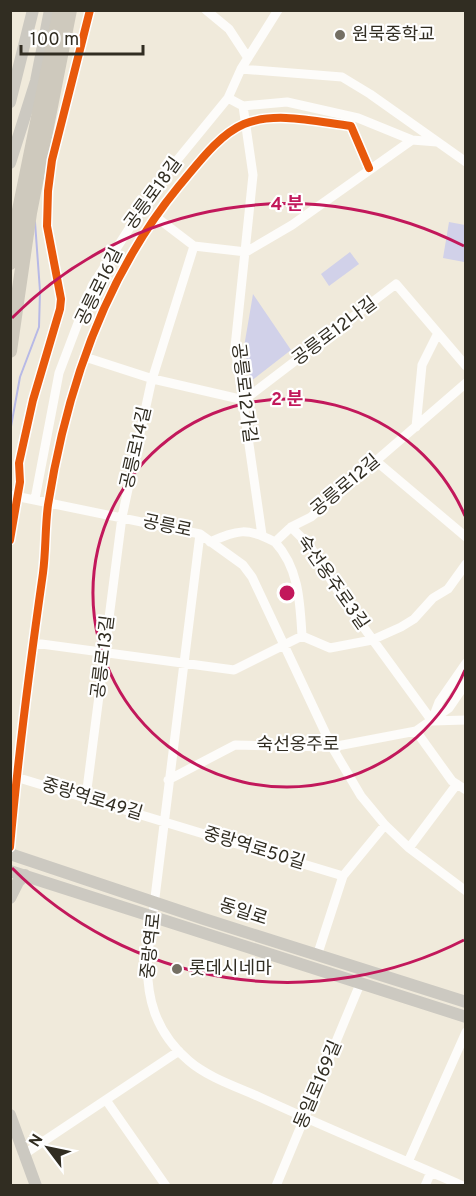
<svg xmlns="http://www.w3.org/2000/svg" width="476" height="1196" viewBox="0 0 476 1196" font-family="Overpass,'Noto Sans KR',sans-serif">
<style>
.green{fill:#d1d1e9}
.lines{fill:none;stroke-linecap:round;stroke-linejoin:round}
.stream{stroke:#b7b9e6;stroke-width:2}
.minor{stroke:#fdfcfa;stroke-width:9}
.major{stroke:#ccc9c1;stroke-width:12}
.highway{stroke:#cec9bd;stroke-width:14}
.cycleway-casing{stroke:#fff;stroke-width:11}
.cycleway{stroke:#e8590c;stroke-width:8}
.ring{fill:none;stroke:#c2185b;stroke-width:3}
.poi-dot{fill:#746f63;stroke:#fff;stroke-width:2}
.labels{text-anchor:middle;dominant-baseline:central;stroke-width:4.5;stroke-linejoin:round;paint-order:stroke}
.poi-label{font-size:18px;fill:#312d22;stroke:#fff;text-anchor:start}
.street-label{font-size:18px;fill:#312d22;stroke:#fff}
.centre{fill:#c2185b;stroke:#fff;stroke-width:3}
.ring-label{font-size:18px;text-anchor:middle;font-weight:bold;fill:#c2185b;stroke:#fff;stroke-width:4.5;stroke-linejoin:round;paint-order:stroke}
</style>
<rect width="100%" height="100%" fill="#f0eadb"/>
<!-- green -->
<path class="green" d="M 449,222 L 465,225 L 464,262 L 443,258 Z
M 350,252 L 359,264 L 329,286 L 321,274 Z
M 253,294 L 291,350 L 251,381 L 244,347 Z"/>
<g class="lines">
<!-- stream -->
<path class="stream" d="M 10,432 L 20,377 L 39,327 L 40,291 L 35,222"/>
<!-- minor -->
<path class="minor" d="M 206,10 L 229,29 L 248,58
M 241,69 L 342,77 L 370,94 L 466,162
M 228,98 L 243,106 L 253,175 L 235,347 L 262,535
M 243,106 L 287,102 L 358,118 L 412,140
M 156,217 L 194,246 L 246,252 L 292,225 L 412,140 L 437,142
M 85,357 L 153,379 L 244,400 L 396,284 L 466,366
M 416,427 L 422,365 L 438,333
M 376,461 L 466,537
M 10,495 L 200,534 L 243,565 L 252,577 L 332,747 L 361,796 L 385,825 L 409,848 L 466,891
M 35,499 L 59,373 L 92,286 L 160,181 L 228,98 L 241,69 L 278,10
M 291,527 L 309,545 L 343,599 L 432,721
M 200,534 L 148,954 C 145,996 155,1032 189,1061 C 210,1079 241,1088 266,1100 C 331,1130 397,1157 463,1186
M 210,542 C 238,530 247,527 275,542 L 291,527 L 311,517 L 466,383
M 275,542 C 299,568 300,602 302,636
M 34,643 L 234,670 L 302,636 L 330,648 L 372,640 L 401,627 L 414,619 L 433,598 L 448,589 L 466,564
M 433,718 L 439,702 L 466,663
M 432,721 L 466,720
M 416,731 L 452,781 L 466,790
M 19,778 L 343,876
M 168,780 L 235,745 L 332,747 L 416,731 L 449,708 L 466,683
M 86,797 L 122,517 L 151,383 L 194,246
M 10,847 C 18,755 30,664 43,573 C 46,550 45,527 48,505 C 66,391 105,276 179,186 C 197,165 218,135 244,124 C 276,111 318,122 351,126 L 369,168
M 409,848 L 457,784
M 317,956 L 343,876 L 385,825
M 106,1100 L 166,1186
M 23,1155 L 179,1051
M 408,1162 L 466,1032
M 276,1186 L 360,984
M 425,1186 L 431,1172"/>
<!-- major -->
<path class="major" d="M 10,102 L 33,10
M 10,163 L 36,81 L 50,10
M 10,854 L 204,919 L 466,1002
M 10,871 L 466,1017
M 10,898 L 18,882 L 25,875
M 10,1115 L 36,1186"/>
<!-- highway -->
<path class="highway" d="M 10,263 L 19,210 L 60,10
M 10,351 L 30,213 L 70,10"/>
<!-- cycleway casing -->
<g class="cycleway-casing">
<path id="cycleway" d="M 10,540 L 20,482 L 19,463 L 33,400 L 60,309 L 61,299 L 47,226 L 48,191 L 52,160 L 90,10
M 10,847 C 18,755 30,664 43,573 C 46,550 45,527 48,505 C 66,391 105,276 179,186 C 197,165 218,135 244,124 C 276,111 318,122 351,126 L 369,168"/>
</g>
<!-- cycleway -->
<use href="#cycleway" class="cycleway"/>
</g>
<!-- distance rings -->
<g class="ring">
<path d="M465 670A194 194 0 1 1 465 516"/>
<path d="M464 940A389 389 0 0 1 12 868M12 318A389 389 0 0 1 464 246"/>
</g>
<!-- markers -->
<g class="poi-dot">
<circle cx="340" cy="35" r="6"/>
<circle cx="177" cy="969" r="6"/>
</g>
<g class="labels">
<!-- poi labels -->
<g class="poi-label">
<text x="352" y="35">원묵중학교</text>
<text x="189" y="969">롯데시네마</text>
</g>
<!-- street labels -->
<g class="street-label">
<text transform="translate(154 194) rotate(-54)">공릉로18길</text>
<text transform="translate(100 287) rotate(-64)">공릉로16길</text>
<text transform="translate(335 332) rotate(-37)">공릉로12나길</text>
<text transform="translate(243 393) rotate(83)">공릉로12가길</text>
<text transform="translate(137 448) rotate(-77)">공릉로14길</text>
<text transform="translate(346 486) rotate(-40)">공릉로12길</text>
<text transform="translate(167 527) rotate(12)">공릉로</text>
<text transform="translate(332 583) rotate(55)">숙선옹주로3길</text>
<text transform="translate(104 657) rotate(-83)">공릉로13길</text>
<text x="298" y="745">숙선옹주로</text>
<text transform="translate(92 800) rotate(17)">중랑역로49길</text>
<text transform="translate(254 849) rotate(17)">중랑역로50길</text>
<text transform="translate(243 913) rotate(18)">동일로</text>
<text transform="translate(152 946) rotate(-84)">중랑역로</text>
<text transform="translate(319 1085) rotate(-67)">동일로169길</text>
</g>
</g>
<circle cx="287" cy="593" r="9" class="centre"/>
<g class="ring-label">
<text x="287" y="210">4 분</text>
<text x="287" y="405">2 분</text>
</g>
<!-- border -->
<rect width="476" height="1196" fill="none" stroke="#312d22" stroke-width="24"/>
<!-- north arrow -->
<g transform="translate(48 1148) rotate(302)" stroke="#ffffff" stroke-width="4.5" paint-order="stroke">
<path d="M0-4.5L10 22L0 15L-10 22Z" fill="#312d22"/>
<text y="-9" font-size="16" font-weight="bold" text-anchor="middle" fill="#312d22">N</text>
</g>
<!-- scale -->
<path d="M21 45v9h122v-9" fill="none" stroke="#312d22" stroke-width="3"/>
<text x="30" y="45" font-size="18" fill="#312d22" stroke="#ffffff" stroke-width="4.5" paint-order="stroke">100 m</text>
</svg>
